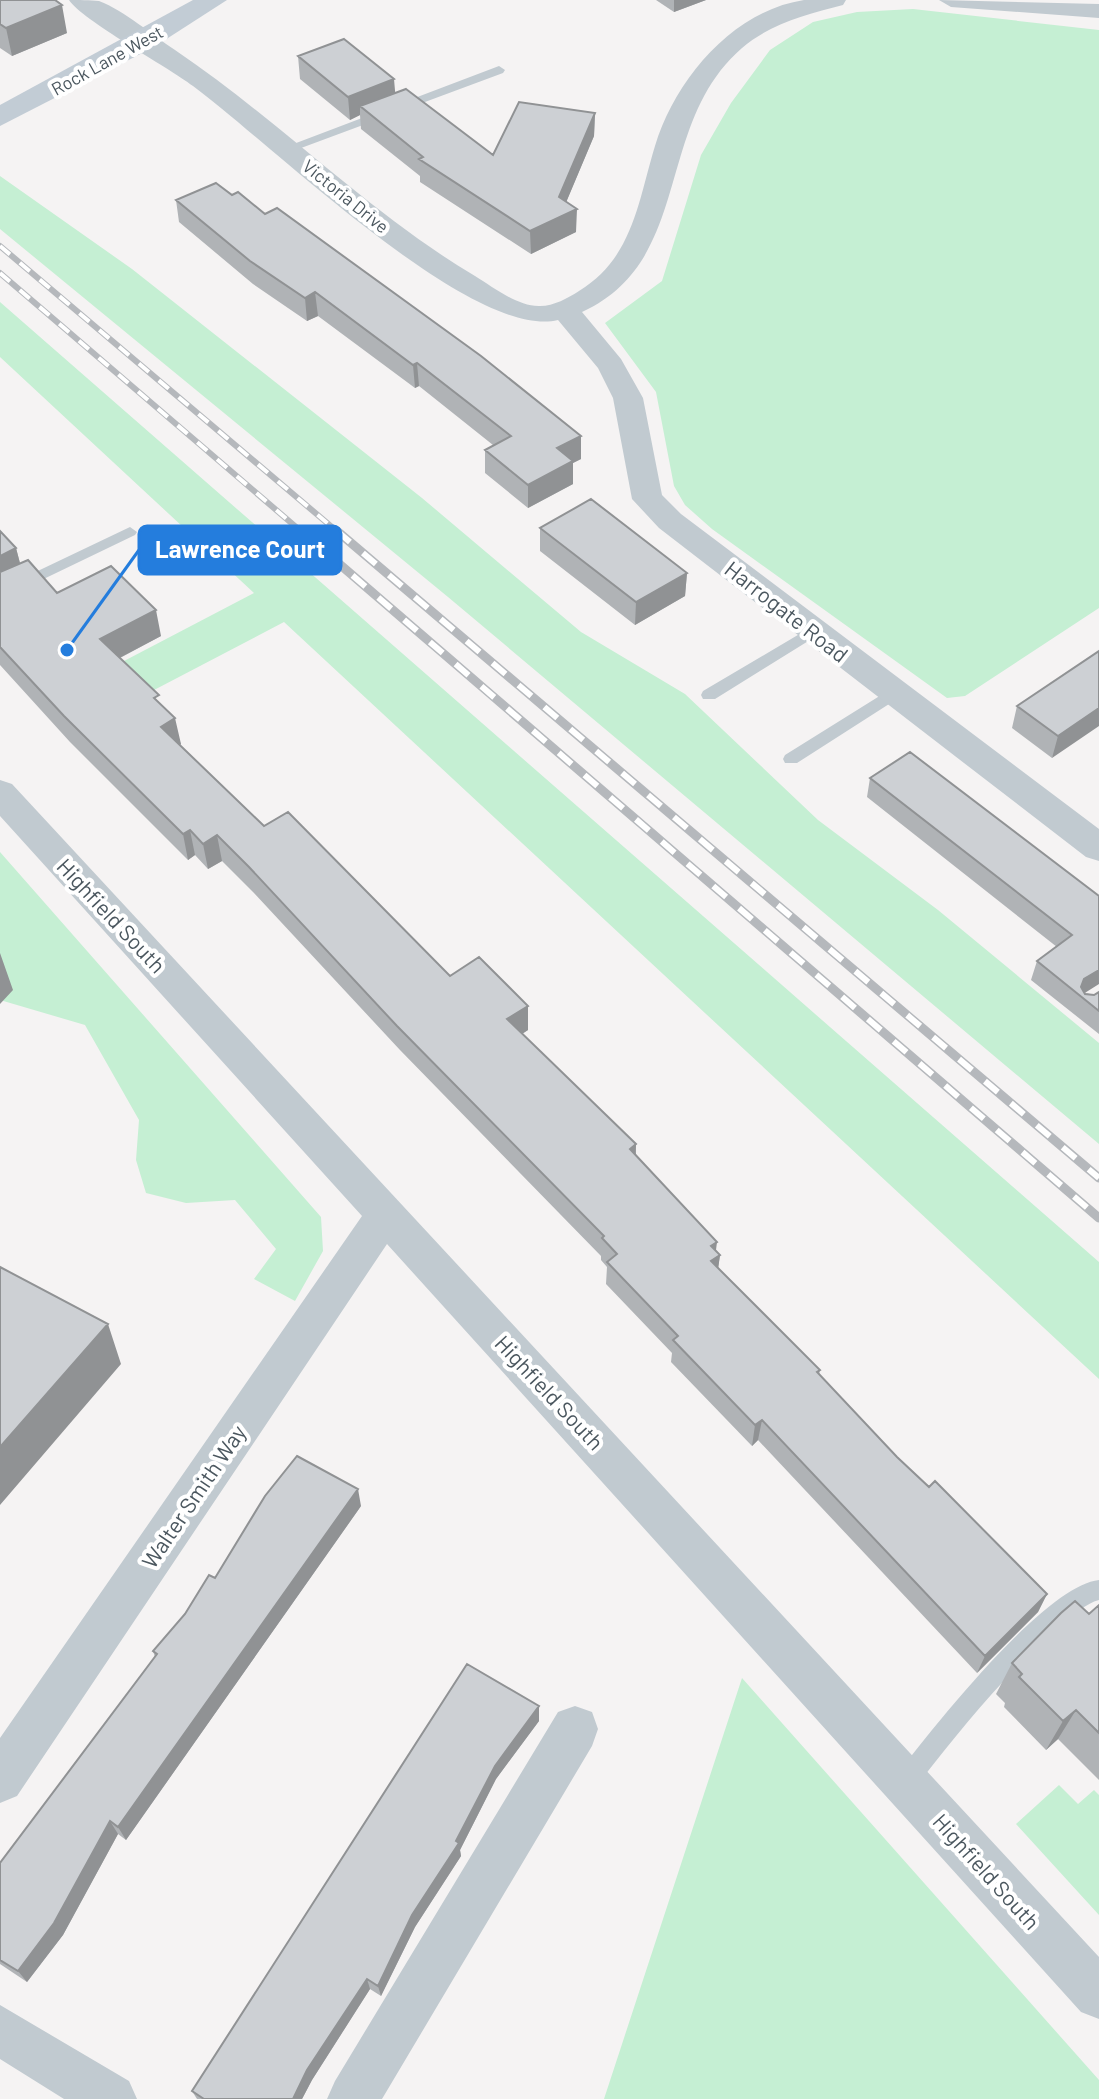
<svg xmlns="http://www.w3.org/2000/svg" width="1099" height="2099" viewBox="0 0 1099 2099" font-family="Barlow,sans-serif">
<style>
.green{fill:#c5efd3}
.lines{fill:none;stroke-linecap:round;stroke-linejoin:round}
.lane{fill:#c1cad0;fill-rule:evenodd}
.street{fill:#c1cad0;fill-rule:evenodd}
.secondary{fill:#c2ccd5;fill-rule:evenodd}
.rail-far1-casing{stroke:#b5b8bc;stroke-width:6}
.rail-casing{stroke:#b5b8bc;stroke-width:9}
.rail-far1{stroke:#fff;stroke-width:4;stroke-dasharray:13;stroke-linecap:butt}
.rail{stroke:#fff;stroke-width:6;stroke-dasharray:17;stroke-linecap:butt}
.wall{fill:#b0b3b6}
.shaded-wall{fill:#909294}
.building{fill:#cdd0d4;stroke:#909294;stroke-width:2}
.labels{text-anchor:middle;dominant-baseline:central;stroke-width:8;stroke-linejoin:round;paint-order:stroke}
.far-street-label{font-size:18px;fill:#4b575f;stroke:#fff}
.street-label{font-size:22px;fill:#4b575f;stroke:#fff}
.leader{fill:none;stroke:#247ddd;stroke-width:3}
.callout-dot{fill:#247ddd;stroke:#fff;stroke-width:3}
.callout{fill:#247ddd;stroke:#247ddd;stroke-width:3}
.callout-label{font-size:24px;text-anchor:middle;font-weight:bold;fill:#fff}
</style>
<rect width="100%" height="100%" fill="#f5f3f3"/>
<!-- green -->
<path class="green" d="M 913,9 L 1099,30 L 1099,608 L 965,696 L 947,698 L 712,529 L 685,505 L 674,486 L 656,392 L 605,323 L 662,281 L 701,155 L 731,103 L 770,50 L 813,22 L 857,12 Z
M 0,176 L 132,269 L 422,498 L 581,632 L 685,694 L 818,820 L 938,910 L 1099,1043 L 1099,1144 L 448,597 L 0,229 Z
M 0,302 L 1099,1262 L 1099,1379 L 284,622 L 133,701 L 103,672 L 254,593 L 0,357 Z
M 0,852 L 321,1217 L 323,1251 L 295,1301 L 254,1279 L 276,1249 L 235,1200 L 186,1203 L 146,1193 L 136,1160 L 139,1120 L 85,1025 L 0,1000 Z
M 742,1678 L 1099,2080 L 1099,2099 L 604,2099 Z
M 1059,1785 L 1078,1804 L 1094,1790 L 1099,1795 L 1099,1915 L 1016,1824 Z"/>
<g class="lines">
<!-- lane -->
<path class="lane" d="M 499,66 L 505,70 L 503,73 L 293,151 L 283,148 Z
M 130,527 L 137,532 L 135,535 L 0,600 L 0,589 Z
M 813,626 L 821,631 L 818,635 L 715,699 L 703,699 L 701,695 L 703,691 Z
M 894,687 L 900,689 L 902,693 L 900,697 L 797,763 L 785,763 L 783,759 L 785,755 Z
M 1099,1580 L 1099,1600 C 1086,1603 1073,1616 1063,1624 C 1006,1672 960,1730 914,1789 L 906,1792 L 898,1789 L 895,1781 L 898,1773 C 933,1728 1044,1586 1099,1580 Z"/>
<!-- street -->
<path class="street" d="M 69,0 C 78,0 91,0 99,1 C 125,11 152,35 175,50 C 279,120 367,212 475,276 C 493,287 518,307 540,306 C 554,306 568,298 579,291 C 633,258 638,202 655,146 C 675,80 732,11 804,0 C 817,0 832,0 846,0 L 843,5 C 807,14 770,24 742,48 C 653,125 695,260 582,312 L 621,359 L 643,398 L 662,495 L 681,514 L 1099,829 L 1099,861 L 1086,857 L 659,528 L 632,499 L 613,398 L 598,368 L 558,320 C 471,341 267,140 193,86 C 168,67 82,20 69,0 Z
M 939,0 L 1099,4 L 1099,18 L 951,7 Z
M 0,780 L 12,784 L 1099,1957 L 1099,2019 L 1081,2012 L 387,1244 L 17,1796 L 0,1803 L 0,1738 L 362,1216 L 0,816 Z
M 575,1706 L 592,1712 L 598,1729 L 592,1746 L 382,2099 L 327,2099 L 335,2081 L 558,1712 Z
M 0,2005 L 129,2081 L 137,2099 L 64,2099 L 0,2059 Z"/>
<!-- secondary -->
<path class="secondary" d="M 193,0 L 227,0 L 154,47 L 0,126 L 0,105 Z"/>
<!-- rail-far1 casing -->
<g class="rail-far1-casing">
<path id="rail-far1" d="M 0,246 L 339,533
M 0,273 L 303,533"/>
</g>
<!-- rail casing -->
<g class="rail-casing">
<path id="rail" d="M 301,531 L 1099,1218
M 337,531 L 1099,1178"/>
</g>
<!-- rail-far1 -->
<use href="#rail-far1" class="rail-far1"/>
<!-- rail -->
<use href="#rail" class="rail"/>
</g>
<!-- wall -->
<path class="wall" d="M 0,0 L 67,33 L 12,56 L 0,48 Z
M 656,0 L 706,0 L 674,12 Z
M 298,56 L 395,93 L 493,155 L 595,113 L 594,136 L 566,202 L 576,232 L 531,254 L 420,182 L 420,176 L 361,129 L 360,115 L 350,120 L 300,79 Z
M 232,195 L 581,459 L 573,463 L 573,484 L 528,508 L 485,473 L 485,450 L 493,445 L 419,386 L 415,388 L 318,316 L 307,321 L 253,284 L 179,222 L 176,200 Z
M 540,528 L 687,573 L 685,596 L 635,625 L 540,551 Z
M 0,531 L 16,548 L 20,563 L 57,593 L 161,636 L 120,658 L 161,705 L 181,744 L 180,745 L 264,826 L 450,976 L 528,1006 L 528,1030 L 522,1034 L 636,1144 L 636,1155 L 720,1255 L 718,1268 L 820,1370 L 819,1375 L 897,1457 L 1047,1594 L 1038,1612 L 977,1673 L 758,1440 L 752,1446 L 671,1362 L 672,1353 L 606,1284 L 607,1267 L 601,1260 L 601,1256 L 400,1050 L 254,893 L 222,861 L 208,869 L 195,855 L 188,860 L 70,742 L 0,665 Z
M 1099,651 L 1052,758 L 1012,728 L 1017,706 Z
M 870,778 L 1099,896 L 1085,993 L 1094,995 L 1099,992 L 1099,1034 L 1031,980 L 1037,961 L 1057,947 L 867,797 Z
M 361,1506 L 126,1840 L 118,1834 L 63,1935 L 27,1982 L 0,1964 L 0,1863 L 155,1657 L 153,1651 L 215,1578 Z
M 1099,1605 L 1099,1780 L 1058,1739 L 1046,1750 L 1004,1707 L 1005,1703 L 996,1694 L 1012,1663 L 1089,1614 Z
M 539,1706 L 539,1721 L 496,1779 L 460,1850 L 461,1856 L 415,1927 L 381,1996 L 370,1989 L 312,2080 L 302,2099 L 197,2099 L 192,2091 Z"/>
<!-- shaded-wall -->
<path class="shaded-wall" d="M 674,0 L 706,0 L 674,12 Z
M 62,5 L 67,33 L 12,56 L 6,28 Z
M 394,79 L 396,102 L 360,106 L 360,115 L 350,120 L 348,97 Z
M 595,113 L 594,136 L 560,217 L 577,209 L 576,232 L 531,254 L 530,231 L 559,197 Z
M 315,292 L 318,316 L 307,321 L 305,298 Z
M 417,363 L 419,386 L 415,388 L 413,365 Z
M 581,436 L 581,459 L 573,463 L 573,484 L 528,508 L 528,485 L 557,448 Z
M 16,548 L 23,575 L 0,586 L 0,556 Z
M 687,573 L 685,596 L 635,625 L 636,602 Z
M 156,610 L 161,636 L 106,665 L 100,639 Z
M 1099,708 L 1099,726 L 1052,758 L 1058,736 Z
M 175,718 L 181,744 L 166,752 L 161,727 Z
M 190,830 L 195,855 L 188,860 L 183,834 Z
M 217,835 L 222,861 L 208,869 L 203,844 Z
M 0,953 L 13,990 L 0,1004 Z
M 1099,970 L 1099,984 L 1080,996 L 1078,994 L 1084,979 Z
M 528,1006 L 528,1030 L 508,1043 L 507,1019 Z
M 636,1144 L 635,1168 L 630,1149 Z
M 717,1242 L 715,1258 L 720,1255 L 717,1277 L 708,1268 L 711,1246 Z
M 108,1324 L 121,1364 L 0,1505 L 0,1447 Z
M 762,1420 L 758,1440 L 752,1446 L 755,1425 Z
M 358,1489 L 361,1506 L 126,1840 L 118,1827 Z
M 1047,1594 L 1038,1612 L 977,1673 L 985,1656 Z
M 539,1706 L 539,1721 L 496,1779 L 460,1850 L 461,1856 L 415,1927 L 381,1996 L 378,1986 L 412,1915 L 456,1841 L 495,1766 Z
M 1076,1710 L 1058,1739 L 1046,1750 L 1063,1721 Z
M 110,1821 L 118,1834 L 63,1935 L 27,1982 L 18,1971 Z
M 367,1979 L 370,1989 L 312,2080 L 302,2099 L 293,2099 L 307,2070 Z"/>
<!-- building -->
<path class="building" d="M 0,0 L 55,0 L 62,5 L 6,28 L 0,24 Z
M 344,39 L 394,79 L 348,97 L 298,56 Z
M 406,89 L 493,155 L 519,102 L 595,113 L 559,197 L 577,209 L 530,231 L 419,159 L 423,157 L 360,106 Z
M 216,183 L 232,195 L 238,192 L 265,214 L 277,208 L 481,356 L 581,436 L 557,448 L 573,461 L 528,485 L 485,450 L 511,436 L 417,363 L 413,365 L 315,292 L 305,298 L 250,261 L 176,200 Z
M 591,499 L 687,573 L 636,602 L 540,528 Z
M 0,531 L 16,548 L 0,556 Z
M 28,560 L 57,593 L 111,566 L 156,610 L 100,639 L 159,695 L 154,698 L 175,718 L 161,727 L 264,826 L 288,812 L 450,976 L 479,957 L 528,1006 L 507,1019 L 636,1144 L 630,1149 L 717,1242 L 711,1246 L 720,1255 L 711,1261 L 820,1370 L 817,1372 L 897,1457 L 929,1487 L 935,1481 L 1047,1594 L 985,1656 L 762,1420 L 755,1425 L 673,1340 L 678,1336 L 607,1262 L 617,1254 L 602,1238 L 604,1236 L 397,1026 L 249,867 L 217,835 L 203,844 L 190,830 L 183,834 L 64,716 L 0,647 L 0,572 Z
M 1099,651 L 1099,708 L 1058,736 L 1017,706 Z
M 910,752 L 1099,896 L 1099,970 L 1084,979 L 1081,987 L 1085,994 L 1094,995 L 1099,992 L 1099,1011 L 1037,961 L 1072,935 L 870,778 Z
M 0,1267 L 108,1324 L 0,1447 Z
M 297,1456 L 358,1489 L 118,1827 L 110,1821 L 54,1923 L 18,1971 L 0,1960 L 0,1863 L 157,1654 L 153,1651 L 185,1614 L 209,1575 L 215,1578 L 265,1496 Z
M 1075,1601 L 1089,1614 L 1099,1605 L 1099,1733 L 1076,1710 L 1063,1721 L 1019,1677 L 1022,1674 L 1012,1663 L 1061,1613 Z
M 467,1664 L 539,1706 L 495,1766 L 456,1841 L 459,1843 L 412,1915 L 378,1986 L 367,1979 L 307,2070 L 293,2099 L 204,2099 L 192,2091 Z"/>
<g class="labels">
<!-- far-street labels -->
<g class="far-street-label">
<text transform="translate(107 60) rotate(-29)">Rock Lane West</text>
<text transform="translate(346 196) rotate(39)">Victoria Drive</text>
</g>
<!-- street labels -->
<g class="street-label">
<text transform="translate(787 611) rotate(38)">Harrogate Road</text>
<text transform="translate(112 915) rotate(47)">Highfield South</text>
<text transform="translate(550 1392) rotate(47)">Highfield South</text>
<text transform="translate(193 1496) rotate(-56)">Walter Smith Way</text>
<text transform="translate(987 1871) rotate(48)">Highfield South</text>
</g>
</g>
<!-- callouts -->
<path class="leader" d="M67 650L139 550"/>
<circle class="callout-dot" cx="67" cy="650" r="8"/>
<rect class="callout" x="139" y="526" width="202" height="48" rx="8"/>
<g class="callout-label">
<text x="240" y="558">Lawrence Court</text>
</g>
</svg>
